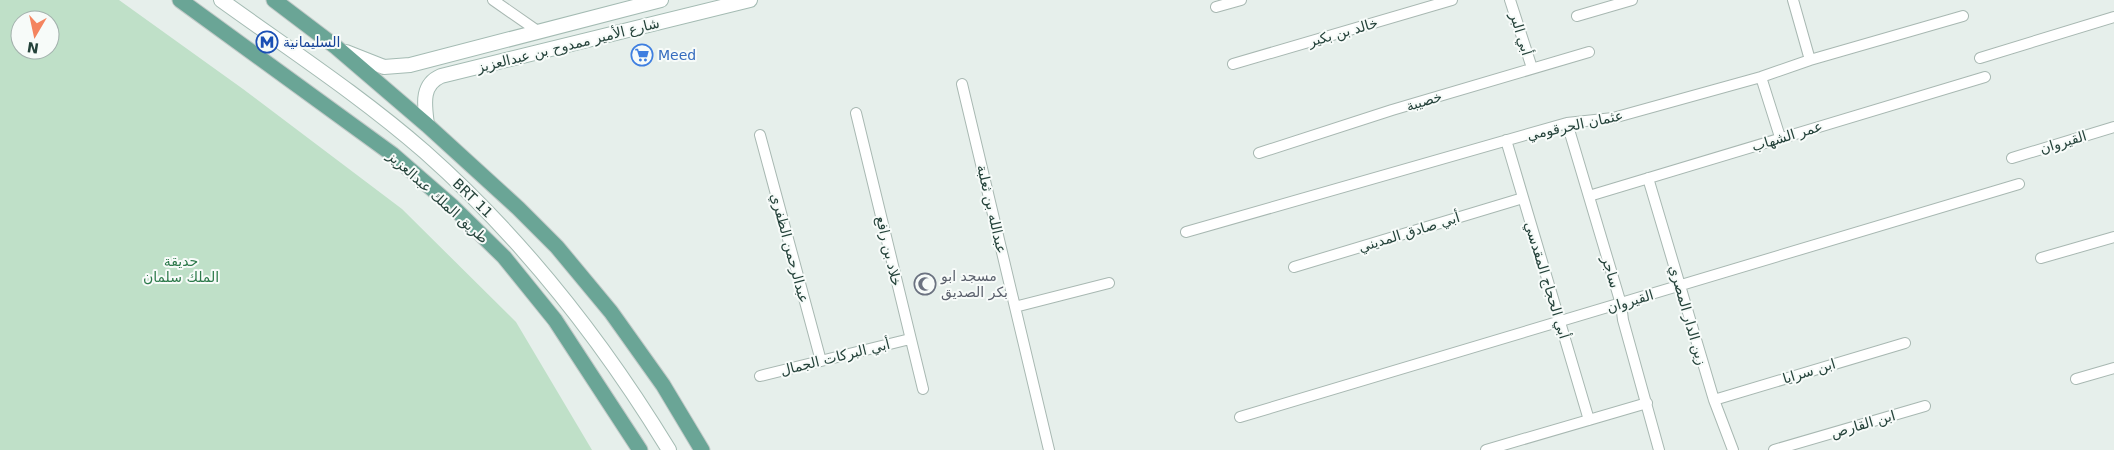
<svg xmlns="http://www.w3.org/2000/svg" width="2114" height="450" viewBox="0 0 2114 450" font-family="'DejaVu Sans',Cairo,sans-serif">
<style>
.green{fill:#bfe0c8;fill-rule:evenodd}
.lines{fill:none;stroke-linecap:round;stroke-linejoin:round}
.street-casing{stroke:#a8b8b2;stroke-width:12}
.secondary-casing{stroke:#a4bbb3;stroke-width:16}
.primary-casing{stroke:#c2cac8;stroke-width:17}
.street{stroke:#fff;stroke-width:10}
.secondary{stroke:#fff;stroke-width:14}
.primary{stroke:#6aa596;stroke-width:15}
.labels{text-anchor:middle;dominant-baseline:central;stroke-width:4;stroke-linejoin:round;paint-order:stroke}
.street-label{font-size:14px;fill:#24423a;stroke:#f7fbf9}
.transit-label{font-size:14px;fill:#164399;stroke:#f7fbf9;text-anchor:start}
.shop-label{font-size:14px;fill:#366cbe;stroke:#f7fbf9;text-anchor:start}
.park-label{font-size:14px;fill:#2d7a4b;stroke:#f7fbf9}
.worship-label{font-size:14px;fill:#5b616d;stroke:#f7fbf9;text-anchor:start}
</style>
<rect width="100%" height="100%" fill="#e6efeb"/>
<!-- green -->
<path class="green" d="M 0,0 L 119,0 L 243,89 L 402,209 L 516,322 L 592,450 L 0,450 ZM 20,20 L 50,20 L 50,50 L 20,50 Z"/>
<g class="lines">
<!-- street casing -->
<g class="street-casing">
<path id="street" d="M 493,0 L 539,32
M 1510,0 L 1532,68
M 1793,0 L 1810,60
M 1216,7 L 1241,0
M 1577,16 L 1632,0
M 1980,58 L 2114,17
M 1233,64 L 1452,0
M 1761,77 L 1780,137
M 962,84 L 1049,450
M 856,113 L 923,389
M 1567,123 L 1621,304 L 1623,320 L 1659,450
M 760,135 L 821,361
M 1506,140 L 1589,420
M 1259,153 L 1392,110 L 1589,52
M 2012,158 L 2114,127
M 1648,178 L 1714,400 L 1733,450
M 1589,196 L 1985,77
M 1186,232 L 1567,123 L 1613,118 L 1761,77 L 1810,60 L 1963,16
M 2041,258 L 2114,237
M 1294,267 L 1523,198
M 1015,307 L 1109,283
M 760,376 L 910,339
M 2076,379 L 2114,368
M 1714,400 L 1905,343
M 1240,417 L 2019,184
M 1486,450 L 1647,403
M 1774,450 L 1925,406"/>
</g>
<!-- secondary casing -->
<g class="secondary-casing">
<path id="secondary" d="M 221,0 C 289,49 361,96 425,152 C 522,238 602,340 669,450
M 346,52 L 384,67 L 410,65 L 661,0
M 427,125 C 425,107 420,85 441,76 L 750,0"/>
</g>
<!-- primary casing -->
<g class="primary-casing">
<path id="primary" d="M 180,0 L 392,154 L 453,207 L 504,257 L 555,320 L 640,450
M 274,0 L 336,47 L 427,125 L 518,208 L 557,247 L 611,312 L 663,385 L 702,450"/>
</g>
<!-- street -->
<use href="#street" class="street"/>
<!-- secondary -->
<use href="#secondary" class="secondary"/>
<!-- primary -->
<use href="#primary" class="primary"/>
</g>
<!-- icons -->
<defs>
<g id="metro-ring" transform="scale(1.125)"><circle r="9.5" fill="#f7fbf9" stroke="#1a4fb4" stroke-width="1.5"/><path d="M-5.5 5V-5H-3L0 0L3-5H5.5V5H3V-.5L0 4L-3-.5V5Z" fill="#1a4fb4"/></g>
<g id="supermarket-ring" transform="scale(1.125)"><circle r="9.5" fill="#f7fbf9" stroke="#3f7fe0" stroke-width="1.5"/><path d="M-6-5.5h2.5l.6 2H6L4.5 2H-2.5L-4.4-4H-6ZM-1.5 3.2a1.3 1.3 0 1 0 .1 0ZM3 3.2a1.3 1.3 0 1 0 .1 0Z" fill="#3f7fe0"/></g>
<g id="mosque-ring" transform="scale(1.125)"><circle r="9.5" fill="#f7fbf9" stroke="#6b7280" stroke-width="1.5"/><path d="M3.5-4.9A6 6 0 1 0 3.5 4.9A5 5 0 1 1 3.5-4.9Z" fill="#6b7280"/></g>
</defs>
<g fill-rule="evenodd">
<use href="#metro-ring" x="267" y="42"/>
<use href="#supermarket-ring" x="642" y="55"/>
<use href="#mosque-ring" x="925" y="284"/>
</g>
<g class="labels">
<!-- street labels -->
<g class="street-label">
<text transform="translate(1343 32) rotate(-16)">خالد بن بكير</text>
<text transform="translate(1521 34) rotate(73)">أبي البر</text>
<text transform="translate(568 45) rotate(-14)">شارع الأمير ممدوح بن عبدالعزيز</text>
<text transform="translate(1424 101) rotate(-17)">خصيبة</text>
<text transform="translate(1575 125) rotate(-12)">عثمان الحرقومي</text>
<text transform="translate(1787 136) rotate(-17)">عمر الشهاب</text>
<text transform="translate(2063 142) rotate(-17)">القيروان</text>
<text transform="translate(438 197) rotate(42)">طريق الملك عبدالعزيز</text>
<text transform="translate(473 198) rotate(44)">BRT 11</text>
<text transform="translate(992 209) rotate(77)">عبدالله بن ثعلبة</text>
<text transform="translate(1409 232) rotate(-17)">أبي صادق المديني</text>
<text transform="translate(790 248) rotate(75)">عبدالرحمن الظفري</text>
<text transform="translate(889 251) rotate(77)">خلاد بن رافع</text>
<text transform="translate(1611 272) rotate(73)">ساجر</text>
<text transform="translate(1547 280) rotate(73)">أبي الحجاج المقدسي</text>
<text transform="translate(1630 301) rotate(-17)">القيروان</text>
<text transform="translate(1688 315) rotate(74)">زين الدار المصري</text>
<text transform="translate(835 357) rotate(-14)">أبي البركات الجمال</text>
<text transform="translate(1809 371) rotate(-17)">ابن سرايا</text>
<text transform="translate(1863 424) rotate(-16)">ابن القارص</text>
</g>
<!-- transit labels -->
<g class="transit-label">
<text x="283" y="42">السليمانية</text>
</g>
<!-- shop labels -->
<g class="shop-label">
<text x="658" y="55">Meed</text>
</g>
<!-- park labels -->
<g class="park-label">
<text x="181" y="261">حديقة<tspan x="181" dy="16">الملك سلمان</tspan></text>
</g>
<!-- worship labels -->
<g class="worship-label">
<text x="941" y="276">مسجد ابو<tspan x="941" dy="16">بكر الصديق</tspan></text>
</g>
</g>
<!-- north arrow -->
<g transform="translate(35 35) rotate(189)"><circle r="24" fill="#f7fbf9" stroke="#a3b1ad"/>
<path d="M0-4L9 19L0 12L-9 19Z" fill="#f4845f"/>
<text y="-8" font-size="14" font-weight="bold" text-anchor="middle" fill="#24423a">N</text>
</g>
</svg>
